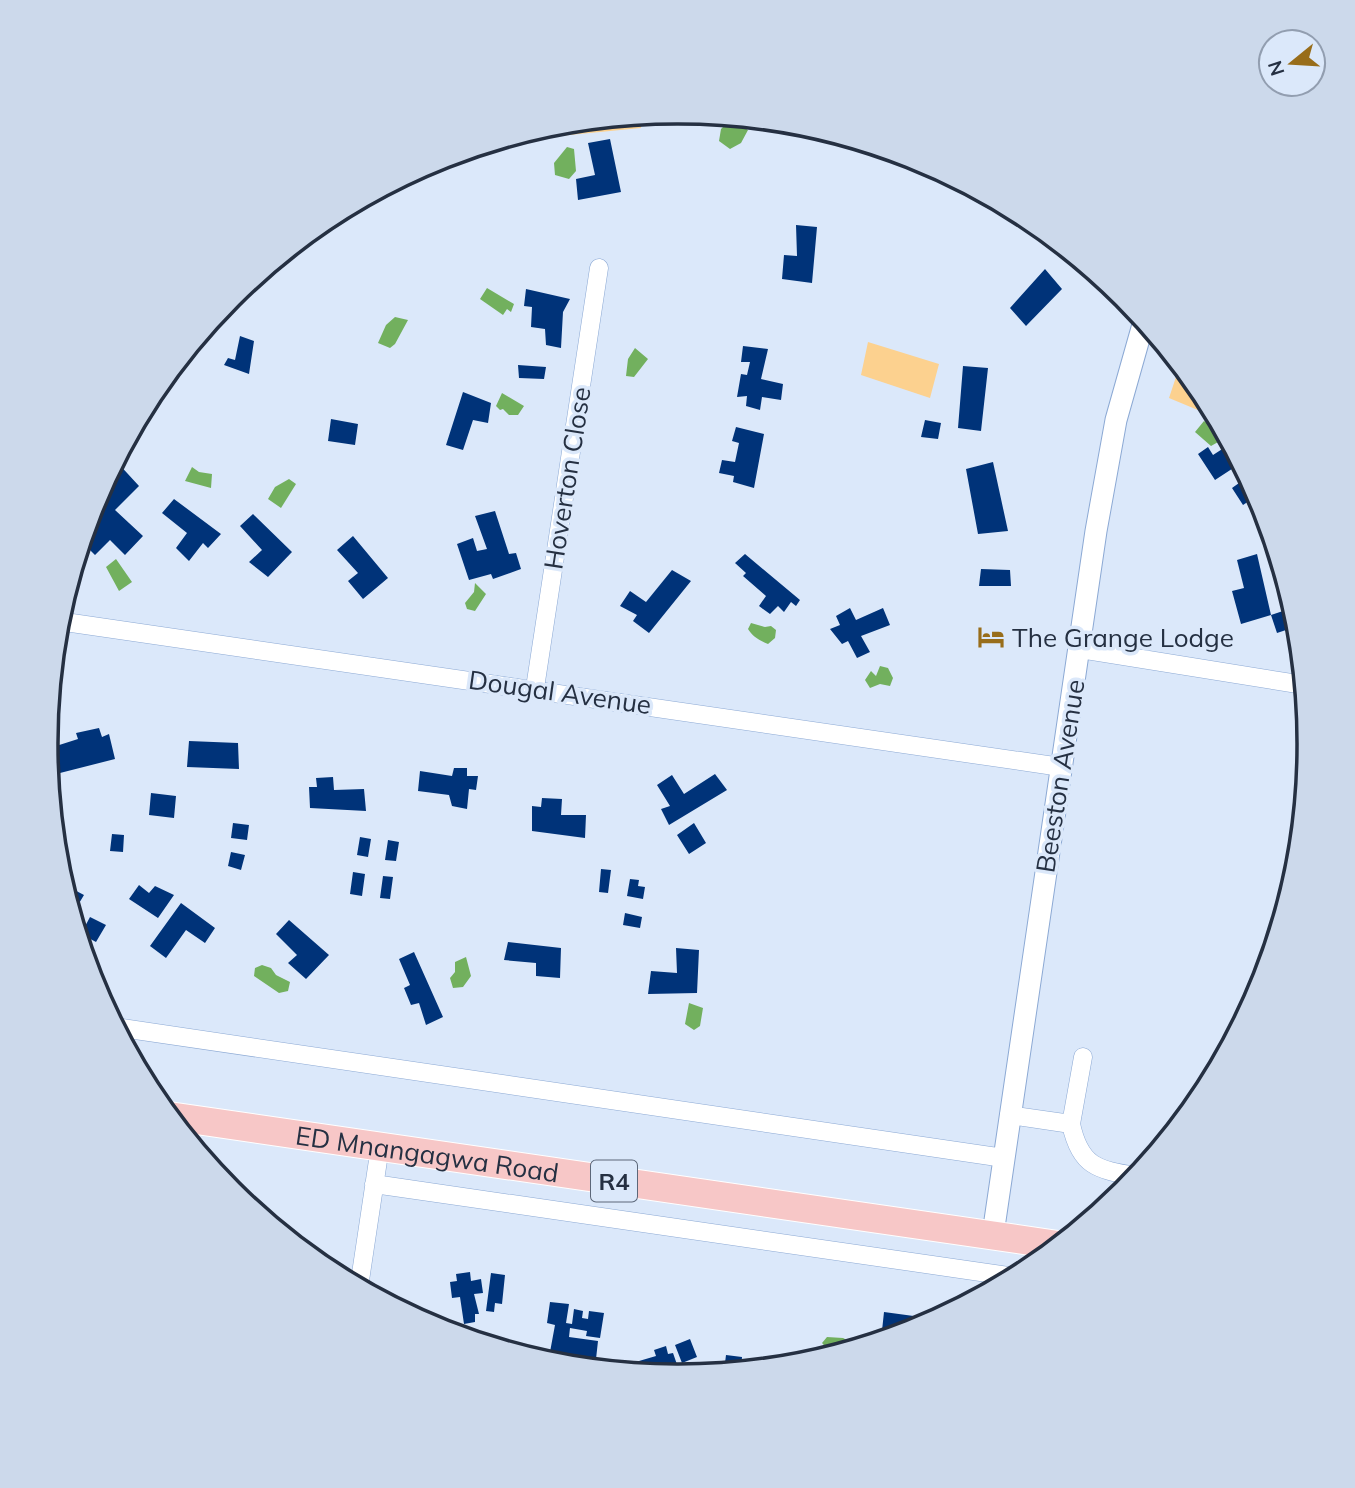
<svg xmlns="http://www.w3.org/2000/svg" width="1355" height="1488" viewBox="0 0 1355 1488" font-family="Mulish,sans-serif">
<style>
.green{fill:#fcd18f}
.water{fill:#72b05e}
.building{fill:#003379}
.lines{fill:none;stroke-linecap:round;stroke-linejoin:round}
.minor-casing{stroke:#8ca9d4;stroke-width:19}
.tertiary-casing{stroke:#8ca9d4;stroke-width:23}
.trunk-casing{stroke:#fff;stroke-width:30}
.minor{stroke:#fff;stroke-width:18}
.tertiary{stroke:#fff;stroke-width:21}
.trunk{stroke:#f7c7c7;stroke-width:28}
.labels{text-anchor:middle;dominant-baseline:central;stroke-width:7;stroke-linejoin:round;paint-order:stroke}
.shield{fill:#dbe8fa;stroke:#5c6779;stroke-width:2}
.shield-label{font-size:24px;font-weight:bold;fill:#253042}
.street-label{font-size:26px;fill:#253042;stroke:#dbe8fa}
.poi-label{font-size:26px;fill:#253042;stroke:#dbe8fa;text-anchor:start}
.rim{fill:none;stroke:#253042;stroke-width:3.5}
</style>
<rect width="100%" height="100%" fill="#dbe8fa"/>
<!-- green -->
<path class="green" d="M 640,116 L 641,128 L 559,136 L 558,124 Z
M 868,342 L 939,364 L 930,398 L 861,375 Z
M 1180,365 L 1203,393 L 1217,418 L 1169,398 Z"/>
<!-- water -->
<path class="water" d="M 730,120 L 748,130 L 741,143 L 730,149 L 719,141 L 721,129 Z
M 567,147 L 574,149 L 576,171 L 569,179 L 555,175 L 554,163 Z
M 487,288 L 514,304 L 511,312 L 507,309 L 503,315 L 480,299 Z
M 395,317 L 408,320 L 395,344 L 390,348 L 378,343 L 386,325 Z
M 635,348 L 648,359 L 634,377 L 626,376 L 628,359 Z
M 502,393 L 524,406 L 518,415 L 509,415 L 503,409 L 500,410 L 496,406 Z
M 1204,421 L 1225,435 L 1227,437 L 1211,446 L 1195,432 Z
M 192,467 L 199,472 L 212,474 L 211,488 L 185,481 Z
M 289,479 L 296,484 L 281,508 L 268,499 L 275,487 Z
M 116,559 L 132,582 L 119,591 L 106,567 Z
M 475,583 L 486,594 L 475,611 L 467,609 L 465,603 L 474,592 Z
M 751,623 L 765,627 L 771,626 L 776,630 L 775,638 L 768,644 C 760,641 752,636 748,629 Z
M 880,666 L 888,668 L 893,678 L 890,686 L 880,684 L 870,688 L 865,680 L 871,671 L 876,676 Z
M 466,957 L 471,976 L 463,987 L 453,988 L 450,978 L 455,972 L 455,962 Z
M 262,965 L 271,968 L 276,975 L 290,982 L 288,991 L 279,993 L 254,976 L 255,968 Z
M 689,1003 L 703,1008 L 700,1026 L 694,1030 L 685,1024 Z
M 827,1337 L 843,1338 L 855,1344 L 854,1348 L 832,1354 L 822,1343 Z"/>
<!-- building -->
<path class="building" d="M 610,139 L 621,192 L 578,200 L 576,179 L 595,175 L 588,143 Z
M 796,225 L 817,227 L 812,283 L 782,279 L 784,255 L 797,256 Z
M 1045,269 L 1062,289 L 1026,326 L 1010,308 Z
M 526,289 L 570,299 L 563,312 L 561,348 L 546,345 L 545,329 L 531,327 L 532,307 L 524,306 Z
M 240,336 L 254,341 L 249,374 L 224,365 L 228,358 L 235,360 Z
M 743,346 L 768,349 L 761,379 L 783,384 L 781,400 L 762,397 L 760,410 L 746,406 L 747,396 L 737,397 L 741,374 L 747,375 L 750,362 L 741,362 Z
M 518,365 L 546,367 L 544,379 L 519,378 Z
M 963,366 L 988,368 L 981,431 L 958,428 Z
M 463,392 L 491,403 L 488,423 L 473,420 L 463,450 L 446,445 Z
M 331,419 L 358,424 L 355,445 L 328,441 Z
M 925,420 L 941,423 L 938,439 L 921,437 Z
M 736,427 L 764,434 L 754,488 L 733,482 L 734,476 L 719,473 L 722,460 L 735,462 L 739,443 L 732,441 Z
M 1230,444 L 1241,463 L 1215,480 L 1198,454 L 1208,447 L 1213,455 Z
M 116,461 L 139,486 L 115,510 L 143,536 L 125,555 L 110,540 L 95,555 L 82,542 L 93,524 L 88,520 L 92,506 L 110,487 L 105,481 Z
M 993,462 L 1008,531 L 978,534 L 966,469 Z
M 1246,478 L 1258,495 L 1243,505 L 1232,488 Z
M 174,499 L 221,534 L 208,548 L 203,543 L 189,561 L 176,548 L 187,533 L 162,513 Z
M 495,511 L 509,554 L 516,553 L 521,569 L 493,579 L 491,574 L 469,580 L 457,544 L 473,538 L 477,551 L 487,549 L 475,516 Z
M 253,514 L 292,552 L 268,577 L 249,562 L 262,550 L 240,526 Z
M 353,536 L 388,578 L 363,599 L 348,581 L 358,573 L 337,550 Z
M 745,554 L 800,600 L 796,606 L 791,602 L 784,612 L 778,606 L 770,614 L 759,606 L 766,596 L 743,576 L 746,573 L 735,563 Z
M 1257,554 L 1271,615 L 1241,624 L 1232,591 L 1244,588 L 1237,560 Z
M 981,569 L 1010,570 L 1011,586 L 979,586 Z
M 672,570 L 691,581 L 649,633 L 633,621 L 637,615 L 620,606 L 630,591 L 646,602 Z
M 850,608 L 856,620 L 883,608 L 890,625 L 861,636 L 870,652 L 857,658 L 848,641 L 842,644 L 830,629 L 840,625 L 836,616 Z
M 1289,609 L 1295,627 L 1277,633 L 1271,615 Z
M 99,728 L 102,737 L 109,734 L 115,759 L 60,773 L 53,747 L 78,739 L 76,733 Z
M 189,741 L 238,743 L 239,769 L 187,767 Z
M 454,768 L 467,768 L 467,776 L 478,776 L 476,790 L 469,789 L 467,809 L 452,806 L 449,795 L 418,791 L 420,771 L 452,776 Z
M 715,774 L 727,790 L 669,825 L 661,809 L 670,806 L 657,785 L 672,775 L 684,794 Z
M 333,777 L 334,790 L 364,789 L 366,811 L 310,808 L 309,787 L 317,787 L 316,778 Z
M 151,793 L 176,796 L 174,818 L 149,815 Z
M 542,798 L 562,799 L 561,815 L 586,815 L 585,838 L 532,831 L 532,806 L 541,807 Z
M 233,823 L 249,825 L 247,840 L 231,838 Z
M 694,823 L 706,843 L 689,854 L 677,835 Z
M 112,834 L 124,835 L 123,852 L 110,851 Z
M 360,837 L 371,839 L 368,857 L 357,855 Z
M 388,840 L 399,842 L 396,861 L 385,860 Z
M 231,852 L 245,855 L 241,870 L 228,866 Z
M 601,869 L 611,870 L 608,893 L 599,892 Z
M 353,872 L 365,874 L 362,896 L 350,894 Z
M 383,876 L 393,877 L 390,899 L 380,898 Z
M 630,879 L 639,880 L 638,886 L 645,887 L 643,899 L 627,896 Z
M 63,884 L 84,895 L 72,915 L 67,897 Z
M 139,885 L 149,893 L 155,886 L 174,895 L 158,918 L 129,899 Z
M 181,903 L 215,928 L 205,943 L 186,930 L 166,958 L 150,946 Z
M 625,913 L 642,917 L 640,928 L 623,925 Z
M 90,917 L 106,925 L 96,942 L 81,934 Z
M 289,920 L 329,955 L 306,979 L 288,963 L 297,955 L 276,934 Z
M 508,942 L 561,948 L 560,978 L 536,976 L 536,963 L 504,960 Z
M 676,948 L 699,950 L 697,993 L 648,994 L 651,971 L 677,973 Z
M 414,952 L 443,1017 L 426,1025 L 419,1003 L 411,1005 L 404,988 L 410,985 L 399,959 Z
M 470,1272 L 471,1281 L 481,1279 L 483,1293 L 474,1294 L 479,1314 L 475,1314 L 475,1322 L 464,1324 L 460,1297 L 452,1298 L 450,1282 L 457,1281 L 456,1274 Z
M 491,1273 L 505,1275 L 502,1304 L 495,1303 L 494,1312 L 486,1311 Z
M 550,1302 L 569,1304 L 566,1323 L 572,1324 L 574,1309 L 583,1311 L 582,1318 L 588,1319 L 589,1311 L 604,1313 L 600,1338 L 586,1336 L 587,1331 L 570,1328 L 569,1337 L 598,1341 L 596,1359 L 550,1352 L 555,1325 L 547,1323 Z
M 884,1312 L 921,1317 L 919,1328 L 881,1340 Z
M 690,1339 L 697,1357 L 682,1363 L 675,1345 Z
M 666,1346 L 668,1354 L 673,1353 L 681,1376 L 643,1373 L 639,1361 L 656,1356 L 654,1350 Z
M 726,1355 L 742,1357 L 741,1370 L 724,1371 Z"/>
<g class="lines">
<!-- minor casing -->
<g class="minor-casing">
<path id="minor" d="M 58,621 L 1061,767
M 1080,649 L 1304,685
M 535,688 L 599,268
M 115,1027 L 1004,1158
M 1009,1115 L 1071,1124 C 1080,1166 1097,1170 1136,1176
M 1071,1124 L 1083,1057
M 374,1184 L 1015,1277
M 359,1287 L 380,1147"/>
</g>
<!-- tertiary casing -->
<g class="tertiary-casing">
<path id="tertiary" d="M 993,1234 L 1096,531 L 1116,420 L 1144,321"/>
</g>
<!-- trunk casing -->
<g class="trunk-casing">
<g id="trunk">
<path id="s1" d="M 169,1116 L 1058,1245"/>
</g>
</g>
<!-- minor -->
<use href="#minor" class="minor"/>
<!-- tertiary -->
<use href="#tertiary" class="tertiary"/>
<!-- trunk -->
<use href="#trunk" class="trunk"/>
</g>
<!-- icons -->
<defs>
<g id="hotel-bare" transform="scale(2.1)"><path d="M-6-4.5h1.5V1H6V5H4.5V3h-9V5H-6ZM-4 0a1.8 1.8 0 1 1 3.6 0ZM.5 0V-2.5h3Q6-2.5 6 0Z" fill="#986d1a" stroke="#dbe8fa" stroke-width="2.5" paint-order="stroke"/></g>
</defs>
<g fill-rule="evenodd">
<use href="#hotel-bare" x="991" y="637"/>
</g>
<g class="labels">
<!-- shield labels -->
<rect class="shield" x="591" y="1160.5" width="46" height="41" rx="5"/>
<g class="shield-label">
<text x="614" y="1181">R4</text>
</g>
<!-- street labels -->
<g class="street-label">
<text transform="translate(567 478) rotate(-81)">Hoverton Close</text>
<text transform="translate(560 692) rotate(8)">Dougal Avenue</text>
<text transform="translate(1060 776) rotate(-81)">Beeston Avenue</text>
<text stroke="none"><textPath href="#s1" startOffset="261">ED Mnangagwa Road</textPath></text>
</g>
<!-- poi labels -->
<g class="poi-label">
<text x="1012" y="637">The Grange Lodge</text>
</g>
</g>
<!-- crop -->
<path d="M0 0H1355V1488H0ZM677 124H678A619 619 0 0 1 1297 743V745A619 619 0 0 1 678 1364H677A619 619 0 0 1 58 745V743A619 619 0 0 1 677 124Z" fill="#ccd9eb" fill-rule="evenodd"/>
<path class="rim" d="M677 124H678A619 619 0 0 1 1297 743V745A619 619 0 0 1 678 1364H677A619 619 0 0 1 58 745V743A619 619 0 0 1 677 124Z"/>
<!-- north arrow -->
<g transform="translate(1292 63) rotate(252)"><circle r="33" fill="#dbe8fa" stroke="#929eb0" stroke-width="2"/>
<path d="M0-5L12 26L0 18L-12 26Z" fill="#986d1a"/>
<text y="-10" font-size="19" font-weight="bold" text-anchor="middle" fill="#253042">N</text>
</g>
</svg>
